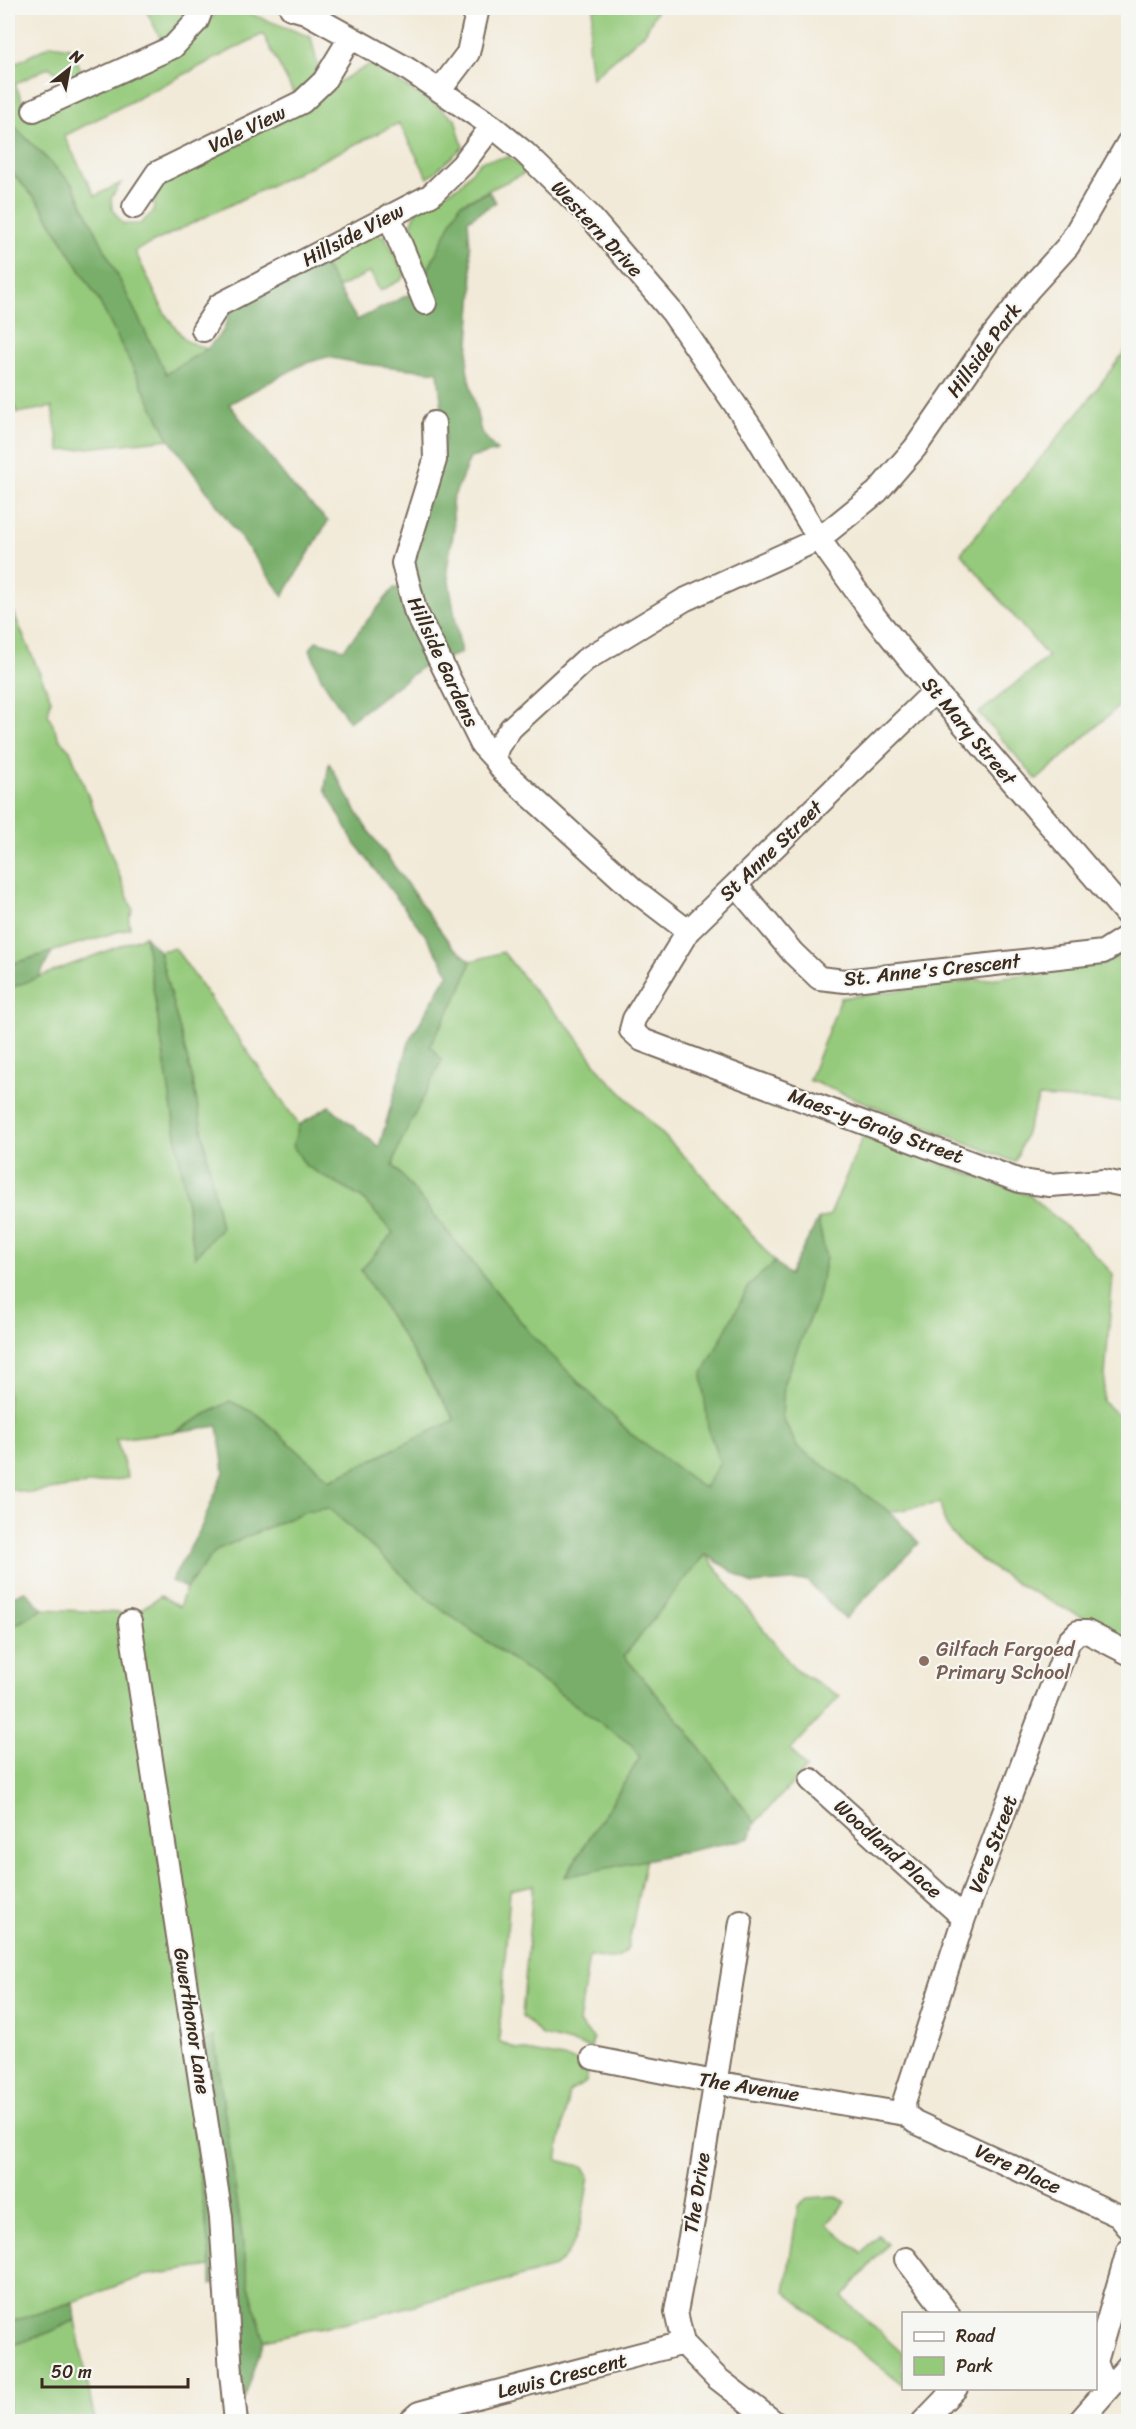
<svg xmlns="http://www.w3.org/2000/svg" width="1136" height="2429" viewBox="0 0 1136 2429" font-family="Sriracha,sans-serif">
<style>
.green{fill:#95ca7b;stroke:#687a4c;stroke-width:1.5}
.forest{fill:#78ae6b;stroke:#5a6c44;stroke-width:1.5}
.lines{fill:none;stroke-linecap:round;stroke-linejoin:round}
.minor-casing{stroke:#7b6d5f;stroke-width:26}
.minor{stroke:#fff;stroke-width:22}
.education-dot{fill:#8d6e63;stroke:#f6f6f2;stroke-width:2}
.labels{text-anchor:middle;dominant-baseline:central;stroke-width:4.5;stroke-linejoin:round;paint-order:stroke}
.street-label{font-size:20px;fill:#3b2a1e;stroke:#f6f6f2}
.education-label{font-size:20px;fill:#785e54;stroke:#f6f6f2;text-anchor:start}
</style>
<rect width="100%" height="100%" fill="#f6f6f2"/>
<filter id="ink" filterUnits="userSpaceOnUse"><feTurbulence type="fractalNoise" baseFrequency=".0167" numOctaves="2"/><feDisplacementMap in="SourceGraphic" scale="12" xChannelSelector="R" yChannelSelector="G"/><feConvolveMatrix kernelMatrix="1 2 1 2 8 2 1 2 1" color-interpolation-filters="sRGB"/></filter>
<filter id="wash" filterUnits="userSpaceOnUse"><feTurbulence type="fractalNoise" baseFrequency=".008" numOctaves="4" result="noise"/><feDisplacementMap in="SourceGraphic" scale="24" xChannelSelector="R" yChannelSelector="G"/><feGaussianBlur stdDeviation="1.35" result="paint"/><feColorMatrix in="noise" values="0 0 0 0 0 0 0 0 0 0 0 0 0 0 0 0 0 1.4 0 .05"/><feComposite in="paint" operator="in"/></filter>
<g filter="url(#wash)">
<rect width="100%" height="100%" fill="#f2ead8"/>
<!-- green -->
<path class="green" d="M 145,8 L 183,8 L 188,15 L 181,27 L 162,41 Z
M 225,8 L 235,8 L 311,37 L 318,67 L 311,82 L 294,94 L 263,34 L 64,136 L 95,196 L 121,183 L 111,198 L 112,209 L 123,224 L 140,224 L 153,212 L 157,187 L 166,177 L 369,65 L 424,97 L 455,119 L 463,147 L 428,178 L 399,123 L 135,251 L 165,314 L 186,341 L 207,349 L 166,375 L 73,185 L 8,120 L 8,67 L 51,45 L 70,48 L 86,79 C 69,83 61,78 49,67 L 15,84 L 31,120 L 207,21 Z
M 594,8 L 658,8 L 645,33 L 592,78 L 588,44 Z
M 509,157 L 527,172 L 460,204 L 427,272 L 411,234 L 412,222 L 418,208 L 459,186 L 481,161 Z
M 8,168 L 40,204 L 98,299 L 169,439 L 60,451 L 52,407 L 17,413 L 8,379 Z
M 368,234 L 385,236 L 405,275 L 401,280 L 380,291 L 370,272 L 338,288 L 320,258 Z
M 1128,347 L 1128,698 L 1037,780 L 979,713 L 1048,657 L 961,553 L 1084,406 Z
M 8,600 L 51,699 L 48,714 L 60,740 L 70,750 L 133,910 L 129,919 L 130,928 L 8,965 Z
M 145,936 L 195,1256 L 221,1228 L 192,1077 L 159,951 L 175,948 L 299,1125 L 293,1146 L 306,1166 L 362,1198 L 394,1233 L 361,1270 L 455,1420 L 330,1480 L 258,1415 L 230,1401 L 174,1432 L 116,1439 L 128,1478 L 30,1493 L 8,1489 L 8,989 Z
M 1128,951 L 1128,1116 L 1123,1116 L 1124,1102 L 1039,1097 L 1015,1162 L 809,1080 L 841,998 L 1104,964 Z
M 503,952 L 535,992 L 571,1029 L 603,1074 L 695,1167 L 775,1262 L 750,1284 L 708,1428 L 720,1463 L 704,1488 L 631,1434 L 535,1339 L 393,1165 L 430,1045 L 462,988 L 471,961 Z
M 863,1136 L 1031,1196 L 1083,1242 L 1113,1274 L 1103,1402 L 1128,1424 L 1128,1640 C 1080,1615 974,1571 946,1525 C 943,1519 942,1510 940,1503 L 890,1512 L 797,1447 L 782,1416 L 784,1382 L 817,1300 L 826,1258 L 818,1220 L 830,1215 Z
M 329,1508 L 433,1603 L 633,1746 L 640,1758 L 565,1876 L 646,1858 L 628,1947 C 616,1966 607,1958 589,1956 L 579,2023 L 593,2038 L 591,2048 L 543,2036 L 522,2016 L 533,1885 L 510,1890 L 499,2041 L 516,2049 L 589,2063 L 586,2082 L 569,2092 L 557,2160 L 584,2167 L 589,2176 C 583,2208 582,2246 555,2267 L 378,2315 L 264,2340 L 249,2286 L 214,2037 L 203,2042 L 137,1624 L 138,1611 L 161,1596 L 179,1607 L 186,1588 L 216,1550 L 306,1511 Z
M 705,1554 L 795,1670 L 840,1696 L 791,1750 L 806,1769 L 755,1823 L 686,1729 L 624,1656 Z
M 43,1609 L 121,1613 L 189,2048 L 184,2051 L 211,2266 L 143,2276 L 73,2302 L 8,2323 L 8,1629 Z
M 835,2196 L 846,2202 L 827,2224 L 862,2253 L 878,2235 L 888,2244 L 842,2297 L 903,2354 L 903,2385 L 785,2292 L 798,2206 L 807,2198 Z
M 75,2320 L 95,2421 L 8,2421 L 8,2347 L 50,2332 Z"/>
<!-- forest -->
<path class="forest" d="M 8,120 L 73,185 L 166,374 L 207,349 L 223,331 L 234,302 L 320,258 L 357,320 L 410,294 L 427,272 L 460,204 L 489,192 L 496,202 L 468,220 L 473,290 L 467,369 L 481,432 L 497,451 L 470,458 L 452,501 L 454,529 L 447,569 L 461,653 L 422,667 L 349,722 L 321,678 L 310,649 L 316,641 L 344,649 L 394,588 L 419,590 L 411,560 L 445,438 L 438,372 L 364,364 L 327,357 L 303,364 L 229,404 L 294,488 L 328,521 L 283,596 L 169,439 L 98,299 L 40,204 L 8,168 Z
M 329,763 L 365,826 L 451,945 L 471,961 L 462,988 L 430,1045 L 442,1060 L 399,1146 L 393,1165 L 535,1339 L 631,1434 L 704,1488 L 720,1463 L 708,1428 L 702,1375 L 750,1284 L 775,1262 L 789,1275 L 818,1220 L 826,1258 L 817,1300 L 784,1382 L 782,1416 L 797,1447 L 890,1512 L 919,1543 L 845,1619 L 806,1580 L 752,1584 L 705,1554 L 624,1656 L 686,1729 L 755,1823 L 750,1838 L 565,1877 L 640,1758 L 633,1746 L 433,1603 L 329,1508 L 306,1511 L 216,1550 L 186,1588 L 171,1581 L 200,1530 L 224,1472 L 218,1426 L 174,1432 L 230,1401 L 258,1415 L 330,1480 L 455,1420 L 361,1270 L 393,1233 L 362,1198 L 306,1166 L 293,1146 L 299,1125 L 329,1106 L 379,1147 L 410,1039 L 449,973 L 426,936 L 354,842 L 325,789 Z
M 145,936 L 159,951 L 192,1077 L 221,1228 L 195,1257 Z
M 52,952 L 39,977 L 8,989 L 8,965 Z
M 25,1591 L 43,1609 L 8,1629 L 8,1598 Z
M 214,2036 L 249,2286 L 264,2340 L 243,2403 L 234,2285 L 211,2284 L 211,2266 L 184,2050 Z
M 73,2302 L 75,2320 L 50,2332 L 8,2347 L 8,2323 Z"/>
</g>
<g filter="url(#ink)">
<g class="lines">
<!-- minor casing -->
<g class="minor-casing">
<path id="minor" d="M 291,8 L 305,12 L 406,68 L 492,126 L 525,153 L 588,214 L 672,312 L 756,435 L 819,539 L 875,617 L 935,691 L 1128,916
M 440,90 L 468,53 L 478,8
M 34,110 L 173,47 L 197,21 L 202,8
M 134,207 L 157,173 L 302,102 L 324,81 L 350,38
M 389,216 L 425,303
M 203,330 L 219,305 L 431,195 L 462,165 L 492,126
M 434,423 L 435,460 L 403,563 L 415,610 L 482,745 L 494,758 L 503,771 L 633,889 L 688,931
M 935,691 L 688,931 L 634,1019 L 631,1030 L 642,1040 L 1020,1181 L 1050,1185 L 1104,1181 L 1128,1186
M 494,758 L 498,746 L 511,728 L 585,660 L 684,600 L 819,539 L 877,492 L 915,448 L 991,338 L 1029,289 L 1068,246 L 1128,143
M 736,885 L 793,953 L 819,978 L 845,981 L 1103,952 L 1128,936
M 130,1622 L 221,2217 L 231,2373 L 236,2422
M 811,1780 L 964,1918
M 741,1922 L 695,2210 L 676,2312 L 683,2343 L 717,2378 L 774,2422
M 593,2058 L 714,2082 L 905,2114 L 915,2122 L 1119,2216 L 1128,2227
M 905,2114 L 904,2102 L 964,1918 L 1069,1641 L 1078,1632 L 1087,1632 L 1128,1653
M 906,2259 L 948,2314
M 1107,2390 L 1096,2362 L 1128,2251
M 409,2422 L 419,2413 L 462,2401 L 683,2343
M 923,2422 L 956,2388
M 1079,2422 L 1128,2366"/>
</g>
<!-- minor -->
<use href="#minor" class="minor"/>
</g>
</g>
<!-- markers -->
<circle class="education-dot" cx="924" cy="1661" r="6"/>
<g class="labels">
<!-- street labels -->
<g class="street-label">
<text transform="translate(247 129) rotate(-26)">Vale View</text>
<text transform="translate(597 229) rotate(47)">Western Drive</text>
<text transform="translate(353 235) rotate(-28)">Hillside View</text>
<text transform="translate(984 350) rotate(-54)">Hillside Park</text>
<text transform="translate(443 662) rotate(65)">Hillside Gardens</text>
<text transform="translate(969 731) rotate(50)">St Mary Street</text>
<text transform="translate(771 851) rotate(-44)">St Anne Street</text>
<text transform="translate(932 970) rotate(-6)">St. Anne's Crescent</text>
<text transform="translate(876 1126) rotate(20)">Maes-y-Graig Street</text>
<text transform="translate(993 1844) rotate(-69)">Vere Street</text>
<text transform="translate(888 1849) rotate(42)">Woodland Place</text>
<text transform="translate(192 2021) rotate(81)">Gwerthonor Lane</text>
<text transform="translate(749 2087) rotate(9)">The Avenue</text>
<text transform="translate(1018 2169) rotate(25)">Vere Place</text>
<text transform="translate(697 2193) rotate(-81)">The Drive</text>
<text transform="translate(562 2376) rotate(-14)">Lewis Crescent</text>
</g>
<!-- education labels -->
<g class="education-label">
<text x="936" y="1649">Gilfach Fargoed<tspan x="936" dy="23">Primary School</tspan></text>
</g>
</g>
<!-- margin -->
<rect width="1136" height="2429" fill="none" stroke="#f6f6f2" stroke-width="30"/>
<!-- legend -->
<rect x="902" y="2312" width="195" height="78" fill="#f6f6f2" stroke="#aba49d" stroke-width="1.5"/>
<rect x="914" y="2332" width="30" height="9" fill="#ffffff" stroke="#aba49d" stroke-width="1.5"/>
<text x="956" y="2342" font-size="18" fill="#3b2a1e">Road</text>
<rect x="914" y="2357" width="30" height="18" fill="#95ca7b" stroke="#aba49d" stroke-width="1.5"/>
<text x="956" y="2372" font-size="18" fill="#3b2a1e">Park</text>
<!-- north arrow -->
<g transform="translate(69 69) rotate(31)" stroke="#f6f6f2" stroke-width="4.5" paint-order="stroke">
<path d="M0-4.5L10 22L0 15L-10 22Z" fill="#3b2a1e"/>
<text y="-9" font-size="16" font-weight="bold" text-anchor="middle" fill="#3b2a1e">N</text>
</g>
<!-- scale -->
<path d="M42 2378v9h146v-9" fill="none" stroke="#3b2a1e" stroke-width="3"/>
<text x="51" y="2378" font-size="18" fill="#3b2a1e" stroke="#f6f6f2" stroke-width="4.5" paint-order="stroke">50 m</text>
</svg>
